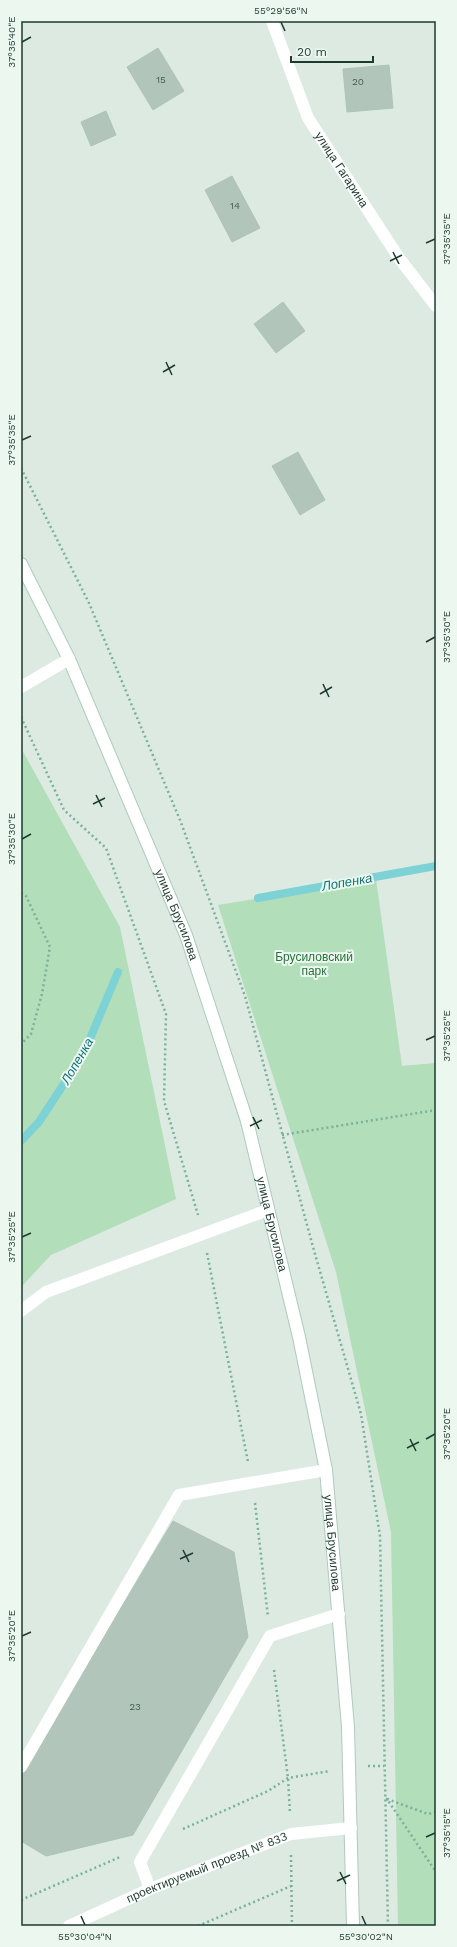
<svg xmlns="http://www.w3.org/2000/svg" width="457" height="1947" viewBox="0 0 457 1947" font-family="'Work Sans',sans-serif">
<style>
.green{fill:#b2deb9}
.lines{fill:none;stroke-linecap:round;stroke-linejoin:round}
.stream{stroke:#7dd2d6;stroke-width:8}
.building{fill:#b1c5bb;stroke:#aec4b9}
.secondary-casing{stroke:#aecbbd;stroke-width:14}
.path{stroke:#79b19a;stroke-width:2.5;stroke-dasharray:2 3;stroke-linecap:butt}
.lane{stroke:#fff;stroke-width:12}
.street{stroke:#fff;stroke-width:12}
.secondary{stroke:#fff;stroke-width:12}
.ticks{fill:none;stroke:#1d3a2f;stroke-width:1.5}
.labels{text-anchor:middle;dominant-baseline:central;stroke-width:4;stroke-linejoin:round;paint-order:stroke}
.number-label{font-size:10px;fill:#425d52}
.street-label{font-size:12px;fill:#1d3a2f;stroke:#ecf7f0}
.park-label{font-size:12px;fill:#23753a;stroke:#ecf7f0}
.water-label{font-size:13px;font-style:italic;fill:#12757b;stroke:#ecf7f0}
.neatline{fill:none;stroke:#1d3a2f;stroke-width:1.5}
.ticks-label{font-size:10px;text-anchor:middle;fill:#1d3a2f}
</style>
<rect width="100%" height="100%" fill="#dceae2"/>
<!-- green -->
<path class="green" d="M 21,748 L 120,927 L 176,1199 L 51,1255 L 21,1287 Z
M 376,879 L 402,1066 L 436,1063 L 436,1926 L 398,1926 L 391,1532 L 336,1272 L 218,905 Z"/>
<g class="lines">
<!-- stream -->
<path class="stream" d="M 258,898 L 436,866
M 21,1141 L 39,1122 L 84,1053 L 118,972"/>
</g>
<!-- building -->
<path class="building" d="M 158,48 L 184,91 L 153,110 L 127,67 Z
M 389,65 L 393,108 L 347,112 L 343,69 Z
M 106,111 L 116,135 L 91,146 L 81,122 Z
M 232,176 L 260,228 L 232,242 L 205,190 Z
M 283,302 L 305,331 L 276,353 L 254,324 Z
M 298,452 L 325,500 L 300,515 L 272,466 Z
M 173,1521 L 234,1552 L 248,1637 L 133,1835 L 46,1856 L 21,1841 L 21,1774 Z"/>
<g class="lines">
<!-- secondary casing -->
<g class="secondary-casing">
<g id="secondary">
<path id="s3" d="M 21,564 L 69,659 L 186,935 L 247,1121 L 299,1337 L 326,1470 L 348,1727 L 353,1926"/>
</g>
</g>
<!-- path -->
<path class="path" d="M 21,468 L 89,603 L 180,820 L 245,996 L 313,1247 L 361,1414 L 380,1536 L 388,1926
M 21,717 L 64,810 L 106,848 L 166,1014 L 164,1101 L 198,1215
M 21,893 L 26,896 L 50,947 L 42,994 L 31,1034 L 21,1044
M 282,1135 L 436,1110
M 207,1253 L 248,1462
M 255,1503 L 268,1617
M 274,1670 L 288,1778 L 290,1814
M 368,1766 L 384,1766
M 436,1812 L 428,1814 L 387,1799 L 436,1872
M 183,1829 L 268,1791 L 288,1778 L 330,1771
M 291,1855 L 292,1926
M 21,1900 L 120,1857
M 198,1926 L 291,1886"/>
<!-- lane -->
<path class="lane" d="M 21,687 L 69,659
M 21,1311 L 46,1292 L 268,1210
M 21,1767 L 179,1495 L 326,1470
M 150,1889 L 140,1862 L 270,1636 L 339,1614"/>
<!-- street -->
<g class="street">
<path id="s1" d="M 272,21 L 308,118 L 399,258 L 436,306"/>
<path id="s2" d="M 69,1926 L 150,1889 L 291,1834 L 351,1828"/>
</g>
<!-- secondary -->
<use href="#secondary" class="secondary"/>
</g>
<!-- ticks -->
<path class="ticks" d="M 281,22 L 285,31M 22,42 L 31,37M 426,243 L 435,239M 393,252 L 399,264M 390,261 L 402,255M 166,362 L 172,375M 163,372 L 175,365M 22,440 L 31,436M 426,642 L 435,637M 323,684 L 329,697M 320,694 L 332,687M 96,795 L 102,807M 93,804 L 105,798M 22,839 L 31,834M 426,1040 L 435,1036M 253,1117 L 259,1129M 250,1126 L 262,1120M 22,1237 L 31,1233M 410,1439 L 416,1451M 426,1439 L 435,1434M 407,1448 L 419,1442M 183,1550 L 189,1562M 180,1559 L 193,1553M 22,1636 L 31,1632M 426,1837 L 435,1833M 340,1872 L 346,1884M 337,1881 L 350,1875M 81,1916 L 85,1925M 362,1916 L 366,1925"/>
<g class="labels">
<!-- number labels -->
<g class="number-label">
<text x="161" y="79">15</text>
<text x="358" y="81">20</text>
<text x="235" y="205">14</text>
<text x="135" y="1706">23</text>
</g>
<!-- street labels -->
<g class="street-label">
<text stroke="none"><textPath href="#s1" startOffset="165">улица Гагарина</textPath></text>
<text stroke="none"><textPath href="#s3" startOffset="384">улица Брусилова</textPath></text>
<text stroke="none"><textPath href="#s3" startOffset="708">улица Брусилова</textPath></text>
<text stroke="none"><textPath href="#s3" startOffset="1033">улица Брусилова</textPath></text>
<text stroke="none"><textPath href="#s2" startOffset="150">проектируемый проезд № 833</textPath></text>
</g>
<!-- park labels -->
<g class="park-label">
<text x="314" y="957">Брусиловский<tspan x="314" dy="14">парк</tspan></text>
</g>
<!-- water labels -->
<g class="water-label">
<text transform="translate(347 882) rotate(-10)">Лопенка</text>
<text transform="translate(77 1061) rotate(-60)">Лопенка</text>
</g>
</g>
<!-- border -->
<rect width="457" height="1947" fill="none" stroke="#ecf7f0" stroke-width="44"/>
<!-- scale -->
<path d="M291 56v6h82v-6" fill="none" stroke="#1d3a2f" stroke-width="2"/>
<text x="297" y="56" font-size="12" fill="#1d3a2f" stroke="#ecf7f0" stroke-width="3" paint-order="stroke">20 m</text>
<rect x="22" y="22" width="413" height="1903" class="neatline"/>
<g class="ticks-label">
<text x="281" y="14">55°29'56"N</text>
<text transform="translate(11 42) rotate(-90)" y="4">37°35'40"E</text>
<text transform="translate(446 239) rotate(-90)" y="4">37°35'35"E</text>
<text transform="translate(11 440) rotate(-90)" y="4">37°35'35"E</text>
<text transform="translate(446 637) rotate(-90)" y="4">37°35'30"E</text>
<text transform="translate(11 839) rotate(-90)" y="4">37°35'30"E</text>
<text transform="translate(446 1036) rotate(-90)" y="4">37°35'25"E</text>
<text transform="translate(11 1237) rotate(-90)" y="4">37°35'25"E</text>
<text transform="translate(446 1434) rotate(-90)" y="4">37°35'20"E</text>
<text transform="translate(11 1636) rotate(-90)" y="4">37°35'20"E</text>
<text transform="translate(446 1833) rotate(-90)" y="4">37°35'15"E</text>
<text x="85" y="1940">55°30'04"N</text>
<text x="366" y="1940">55°30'02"N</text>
</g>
</svg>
